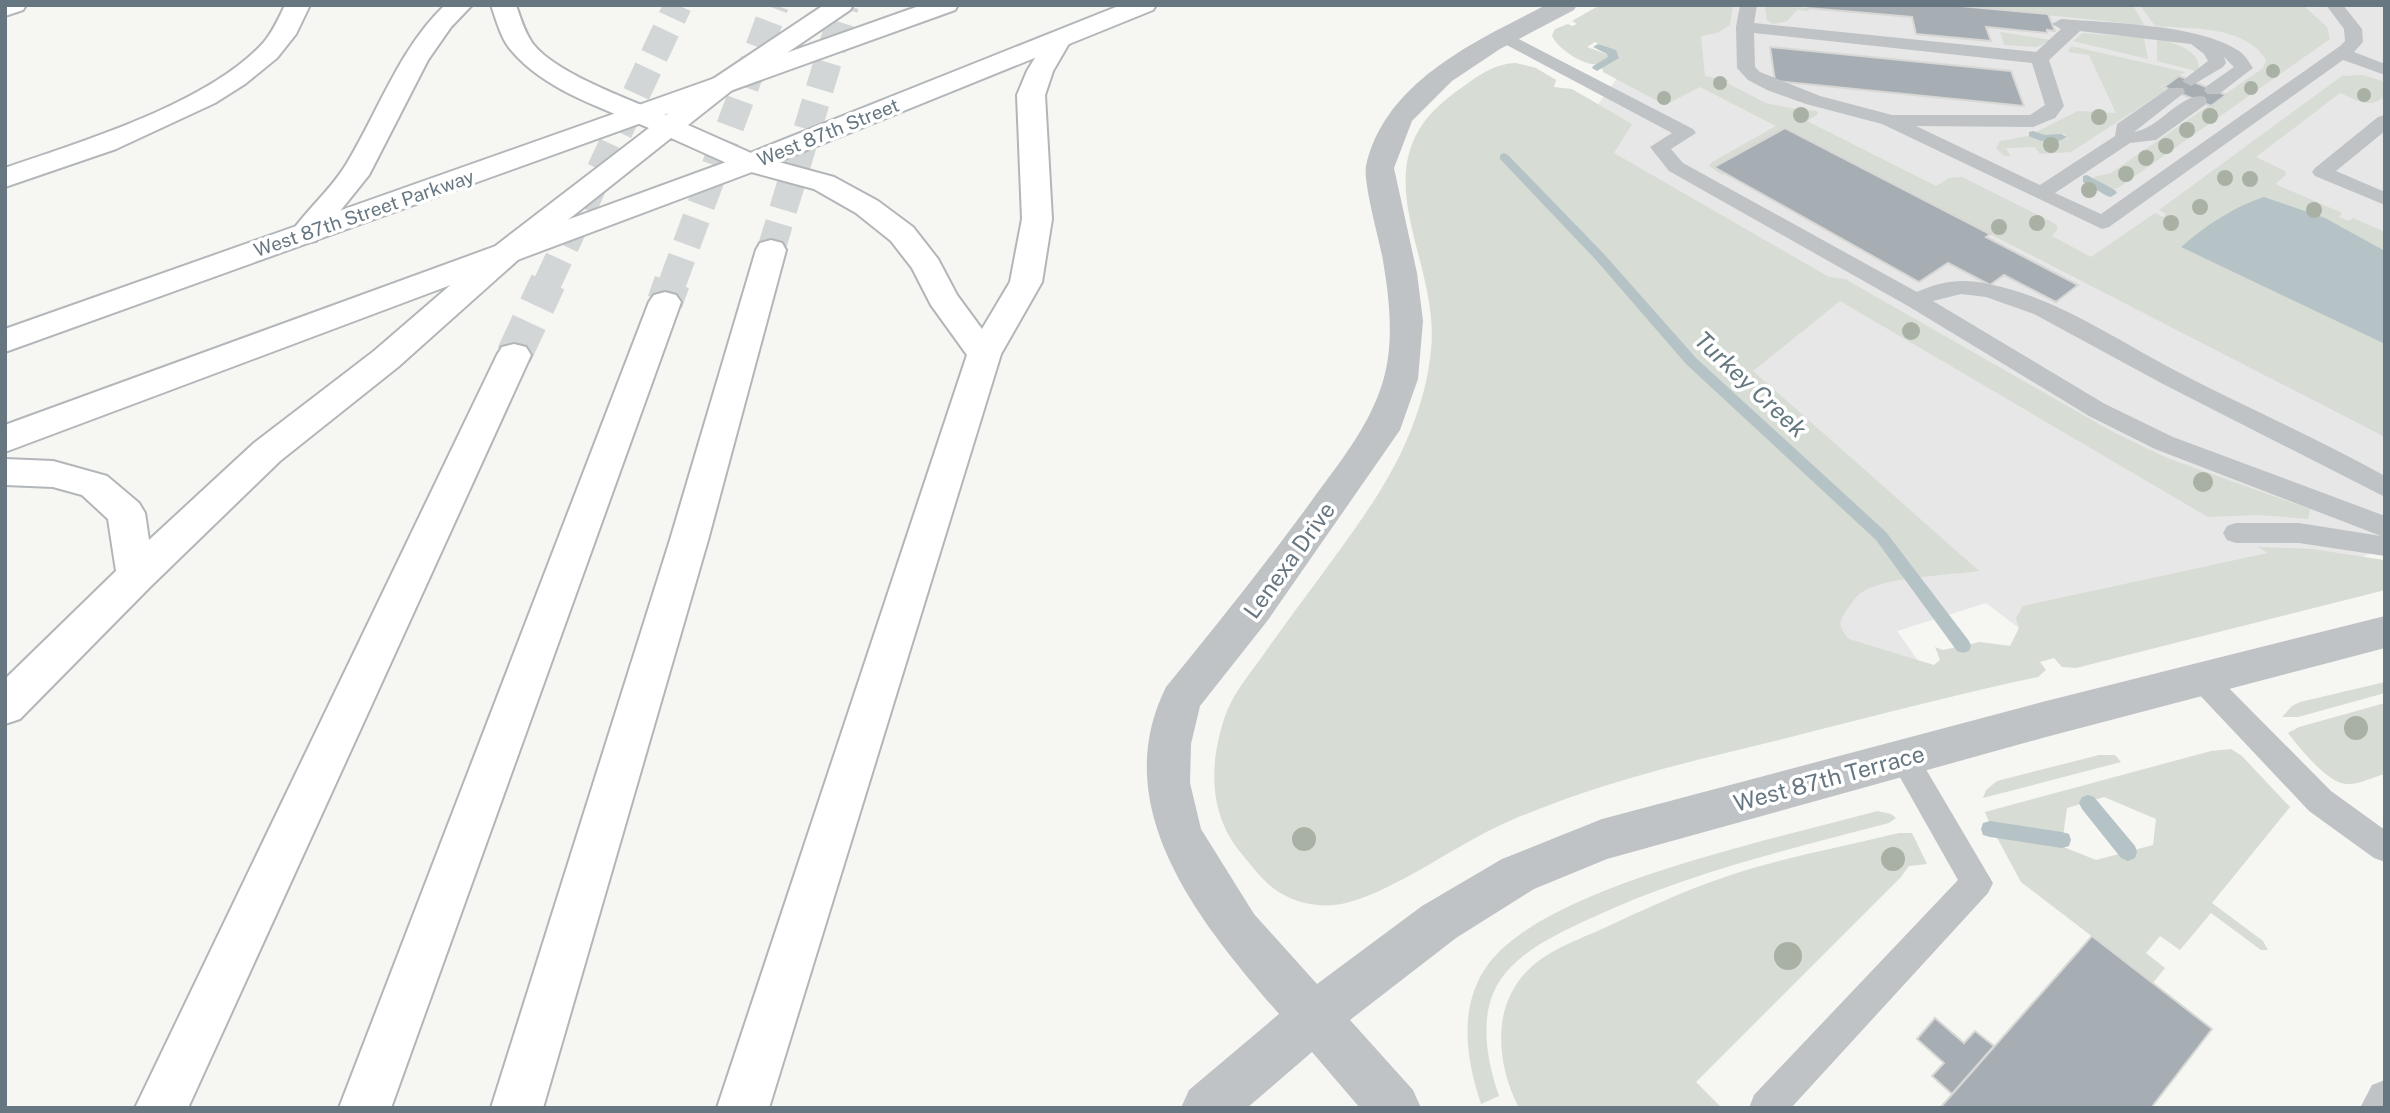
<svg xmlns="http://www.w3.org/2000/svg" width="2390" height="1113" viewBox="0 0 2390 1113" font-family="'Public Sans',sans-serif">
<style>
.built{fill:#e6e7e6}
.green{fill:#d7dcd4}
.water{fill:#b6c3c6}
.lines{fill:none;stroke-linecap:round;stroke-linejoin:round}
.stream{fill:#b6c3c6;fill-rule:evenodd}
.building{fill:#a7aeb3;stroke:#d7d7d5;stroke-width:2}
.highway-tunnel-far1{stroke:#d2d6d7;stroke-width:28;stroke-dasharray:28 14;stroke-linecap:butt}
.highway-tunnel{stroke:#d2d6d7;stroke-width:36;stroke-dasharray:36 18;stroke-linecap:butt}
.secondary-casing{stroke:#b2b7bb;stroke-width:4}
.primary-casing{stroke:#b3b7ba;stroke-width:4}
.highway-casing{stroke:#b2b6b9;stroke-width:4}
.lane{fill:#bfc3c6;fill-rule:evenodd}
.street{fill:#bfc3c6;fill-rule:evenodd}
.secondary{fill:#fff;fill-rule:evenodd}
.primary{fill:#fff;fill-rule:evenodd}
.highway{fill:#fff;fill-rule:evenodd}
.tree{fill:#a9b1a5}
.labels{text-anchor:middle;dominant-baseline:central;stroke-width:7;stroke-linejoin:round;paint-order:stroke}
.far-street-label{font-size:19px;fill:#677782;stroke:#fff}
.street-label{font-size:23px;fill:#677782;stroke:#fff}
.water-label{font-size:24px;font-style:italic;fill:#63787f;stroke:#fff}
</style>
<rect width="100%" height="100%" fill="#f6f6f3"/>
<!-- built -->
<path class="built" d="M 1670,5 L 2385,5 L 2385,548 L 2311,577 L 2037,642 L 1986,603 L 1897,631 L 1926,672 L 1353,806 L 1576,135 Z"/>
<!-- green -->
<path class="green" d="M 1600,5 L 1733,5 L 1730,25 L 1717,33 L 1701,36 L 1705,76 L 1730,81 L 1725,82 L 1766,103 L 1800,110 L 1817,111 L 1818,114 L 1807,121 L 1936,186 L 1949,178 L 1962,177 L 2052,222 L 2057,225 L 2057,230 L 2052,236 L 2091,257 L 2155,213 L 2163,217 L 2166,214 L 2159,210 L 2342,76 L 2363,75 L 2385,82 L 2385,96 C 2368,110 2358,100 2340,93 L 2256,157 L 2285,171 L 2286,175 L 2275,184 L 2342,213 L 2339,217 L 2348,221 L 2353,218 L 2385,232 L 2385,251 L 2352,235 L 2341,226 L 2181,246 L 2385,344 L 2385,437 L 1990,234 L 1715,167 L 1725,173 L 1723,175 L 1709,166 L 1712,162 L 1776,126 L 1700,87 L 1665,105 L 1603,72 L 1602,68 L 1618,57 L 1615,53 L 1595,42 L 1587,47 L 1612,56 C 1608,60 1603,63 1597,64 C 1585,67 1555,47 1552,35 L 1555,29 L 1568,24 L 1572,26 L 1577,24 L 1572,21 Z
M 1768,5 L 1808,8 L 1809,11 L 1797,10 L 1787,21 L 1773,24 L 1767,20 L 1765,8 Z
M 1950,5 L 2133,5 L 2144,25 Z
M 2140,5 L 2303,5 L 2327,27 L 2330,39 L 2118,188 C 2110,190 2095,185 2094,177 L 2111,173 L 2263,68 L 2266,60 C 2246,25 2189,29 2155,26 Z
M 2000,32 L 2051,40 L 2037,47 L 2004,45 Z
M 2083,33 L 2144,38 L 2148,59 L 2073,41 Z
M 2157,39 C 2172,42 2199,49 2199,68 L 2196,71 L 2157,61 Z
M 2071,46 L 2185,72 L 2161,87 L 2166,90 L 2071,152 L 2040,154 L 2035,147 L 2006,148 L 2011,157 L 2003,155 L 1996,148 L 2000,141 L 2029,136 L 2042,140 L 2068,139 L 2065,134 L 2044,138 L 2036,132 L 2078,111 L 2116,113 L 2089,55 L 2068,52 Z
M 1516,63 L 1536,68 L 1556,80 L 1554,87 L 1572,89 L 1632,124 L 1614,153 L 1829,277 L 1845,279 L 2111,431 L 2167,458 L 2310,509 L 2308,519 L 2260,515 L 2208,517 L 1840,301 L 1753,371 L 1979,571 C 1951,575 1886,577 1864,591 C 1856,595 1851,604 1846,611 C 1837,623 1840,629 1849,639 L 1934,665 L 1940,660 L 1935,647 L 1943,650 L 1980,642 L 2010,646 L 2019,628 L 2016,618 L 2023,606 L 2268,553 L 2258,547 L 2312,549 L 2384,560 L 2385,590 L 2076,668 L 2062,667 L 2054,658 L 2040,662 L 2046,670 L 2038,677 C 1954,695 1870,717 1787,738 C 1691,761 1596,783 1505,823 C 1455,845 1397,890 1346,903 C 1327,908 1303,905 1286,896 C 1266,886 1255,870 1241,853 C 1207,812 1209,759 1227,711 C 1236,689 1253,670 1266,651 C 1302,600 1341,551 1375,499 C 1404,454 1426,403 1431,350 C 1441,257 1355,166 1453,94 C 1473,80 1490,64 1516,63 Z
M 2385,682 L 2385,693 L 2298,717 L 2282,717 L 2292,706 L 2300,702 Z
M 2385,703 L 2385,774 C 2373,777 2358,785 2346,784 C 2327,783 2299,747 2288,733 L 2299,727 Z
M 2231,749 L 2242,756 L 2290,807 L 2212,903 L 2263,941 L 2268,950 L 2261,950 L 2211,913 L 2180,950 L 2160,936 L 2146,953 L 2165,968 L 2153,983 L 2021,882 L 1995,834 L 2061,846 L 2096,860 L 2153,845 L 2156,819 L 2104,797 L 2067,808 L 2063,836 L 1990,824 L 1985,812 L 2211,751 Z
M 2099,755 L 2115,755 L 2121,762 L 1983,798 L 1986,790 L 1997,781 Z
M 1877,811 L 1891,814 L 1896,818 L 1889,823 C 1786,850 1687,873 1589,919 C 1557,934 1519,951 1499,982 C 1478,1015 1487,1062 1499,1096 L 1481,1104 C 1466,1059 1458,1007 1487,966 C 1542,886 1782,838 1877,811 Z
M 1899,833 L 1912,833 L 1927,864 L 1909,866 L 1901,877 L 1696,1082 L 1722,1108 L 1519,1108 C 1499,1070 1492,1018 1518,982 C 1537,954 1573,942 1602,929 C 1643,910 1683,891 1725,877 C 1781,858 1841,847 1899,833 Z"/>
<!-- water -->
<path class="water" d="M 2264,197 L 2325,218 L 2385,251 L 2385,344 L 2181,247 C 2205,226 2233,207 2264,197 Z"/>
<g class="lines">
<!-- stream -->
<path class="stream" d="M 1598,44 L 1616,50 L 1619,58 L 1597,71 L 1592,68 L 1593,66 L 1608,57 L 1607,54 L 1593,47 Z
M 2033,131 L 2045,135 L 2061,134 L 2067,137 C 2055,145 2041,142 2029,136 L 2029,132 Z
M 1504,153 L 1508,155 L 1604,254 L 1696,358 L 1886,532 L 1969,641 L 1971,646 L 1969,651 L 1963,653 L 1957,651 L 1876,540 L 1686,364 L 1596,260 L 1500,159 L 1500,155 Z
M 2087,175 L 2115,190 L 2117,193 L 2111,197 L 2107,196 L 2083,182 L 2083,176 Z
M 2088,795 L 2094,797 L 2135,846 L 2137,852 L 2135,858 L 2128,861 L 2121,858 L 2082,809 L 2079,803 L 2082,797 Z
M 1990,821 L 2062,832 L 2069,834 L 2071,840 L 2069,846 L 2062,848 L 1990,837 L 1983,835 L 1981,829 L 1983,823 Z"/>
</g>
<!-- building -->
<path class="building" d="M 1807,5 L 1950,5 L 2048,14 L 2055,31 L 2047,30 L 2047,33 L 1986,27 L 1991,41 L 1916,34 L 1912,17 L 1808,8 Z
M 1770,47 L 2011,71 L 2024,106 L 1775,81 Z
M 2179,76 L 2182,77 L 2226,95 L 2211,106 L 2164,87 Z
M 1785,128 L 1990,234 L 1986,237 L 2078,285 L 2056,302 L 2004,275 L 1990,285 L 1948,263 L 1919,282 L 1714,167 Z
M 2092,936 L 2212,1029 L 2151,1108 L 1940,1108 Z
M 1935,1018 L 1964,1043 L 1975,1031 L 1994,1046 L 1952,1094 L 1932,1076 L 1944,1063 L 1917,1039 Z"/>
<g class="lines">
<!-- highway-tunnel-far1 -->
<path class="highway-tunnel-far1" d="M 771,250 L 845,5
M 547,284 L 678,5
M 672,284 L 775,5"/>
<!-- highway-tunnel -->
<path class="highway-tunnel" d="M 665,302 L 672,282
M 514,355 L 548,282"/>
<!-- secondary casing -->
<g class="secondary-casing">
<path id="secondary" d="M 5,5 L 26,5 L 23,10 L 5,16 Z"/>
</g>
<!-- primary casing -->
<g class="primary-casing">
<path id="primary" d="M 285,5 L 310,5 L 296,34 L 277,58 L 245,84 L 215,103 L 116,149 L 5,187 L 5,168 C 81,142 210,103 264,42 C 273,31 279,18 285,5 Z
M 922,5 L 958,5 L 955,10 L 5,352 L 5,329 Z
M 1121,5 L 1156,5 L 1153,10 L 760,169 L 5,452 L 5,425 L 740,157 Z"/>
</g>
<!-- highway casing -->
<g class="highway-casing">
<path id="highway" d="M 445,5 L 472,5 L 451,27 L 428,60 L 369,175 L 316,241 L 305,243 L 294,241 L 290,234 C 307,209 331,190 347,163 C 379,110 399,49 445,5 Z
M 491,5 L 516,5 C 520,17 524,30 531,41 C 551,72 631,100 666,115 L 713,79 L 824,5 L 853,5 L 850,10 L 731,91 L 688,125 L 760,157 L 834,177 L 878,201 L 913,227 L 938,259 L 957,295 L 982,329 L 1010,282 L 1022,219 L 1017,95 L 1027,71 L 1049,35 L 1058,32 L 1067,35 L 1071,40 L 1053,71 L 1045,95 L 1052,219 L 1042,282 L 1001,354 L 769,1108 L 717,1108 L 967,355 L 931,305 L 912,268 L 891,241 L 856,213 L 814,189 L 740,169 L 671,138 L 520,258 L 398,367 L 280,461 L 150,587 L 20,719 L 5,724 L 5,679 L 116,571 L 108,519 L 82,495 L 53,487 L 5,485 L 5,459 L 53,461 L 107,476 L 139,503 L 145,513 L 149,540 L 254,443 L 374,351 L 498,244 L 649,128 C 603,108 544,90 511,50 C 501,39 496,19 491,5 Z
M 771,240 L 782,243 L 786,250 L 708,540 L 543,1108 L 491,1108 L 670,540 L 756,250 L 760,243 Z
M 665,292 L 676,295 L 681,302 L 391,1108 L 339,1108 L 649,302 L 654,295 Z
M 514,344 L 526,347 L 531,355 L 188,1108 L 135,1108 L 497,355 L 502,347 Z"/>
</g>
<!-- lane -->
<path class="lane" d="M 1740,5 L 1757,5 L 1754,23 L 2036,52 L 2061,29 L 2052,24 L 2061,19 C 2109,23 2199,24 2239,51 C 2245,55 2249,62 2253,68 L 2219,94 L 2207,94 L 2204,90 L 2207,86 L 2234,67 L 2224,57 L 2226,63 L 2223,67 L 2191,86 L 2182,81 L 2208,61 L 2204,54 L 2191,44 L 2080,31 L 2049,60 L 2064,106 L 2055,118 L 2033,127 L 1916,126 L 2040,185 L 2115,136 L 2117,124 L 2169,88 L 2183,88 L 2185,92 L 2134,132 C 2159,129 2182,91 2205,97 L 2207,101 L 2205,105 L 2156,140 L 2130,143 L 2055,193 L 2101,214 L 2340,46 L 2345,41 L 2344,29 L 2326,5 L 2343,5 L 2362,29 L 2363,42 L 2354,52 L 2385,64 L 2385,75 L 2343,60 L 2109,227 L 2102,229 L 1882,124 L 1806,104 L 1767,90 L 1748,80 L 1737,68 L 1736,27 ZM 1754,33 L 2032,63 L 2045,105 L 2030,115 L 1892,115 L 1820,96 L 1760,72 L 1755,67 Z
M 1505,32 L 1693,129 L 1696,133 L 1671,149 L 1683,163 L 1917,292 C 1941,281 1963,278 1989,284 C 2057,298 2115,339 2176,371 C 2245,407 2317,438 2385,476 L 2385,497 L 2163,384 L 2034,314 L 1986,297 L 1961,294 L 1933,301 L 2105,404 L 2173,437 L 2385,516 L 2385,556 L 2299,543 L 2236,543 L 2227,540 L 2223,533 L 2227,526 L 2236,523 L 2299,523 L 2381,536 L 2155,449 L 2089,416 L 1908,306 L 1669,171 L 1650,147 L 1672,133 L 1499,41 L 1496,37 L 1499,33 Z
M 2385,115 L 2385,131 L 2336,171 L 2385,192 L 2385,205 L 2315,176 L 2312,172 L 2315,168 L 2378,117 Z
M 2204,669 L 2214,673 L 2331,791 L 2385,830 L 2385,862 L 2374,858 L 2309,811 L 2194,689 L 2190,681 L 2194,673 Z
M 1904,745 L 1914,749 L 1993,883 L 1988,893 L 1791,1108 L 1749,1108 L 1754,1095 L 1958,880 L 1889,758 L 1894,749 Z
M 2385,1080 L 2385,1108 L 2360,1108 L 2372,1085 Z"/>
<!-- street -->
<path class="street" d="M 1546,5 L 1577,5 L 1574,10 L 1500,49 L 1452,81 L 1412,121 L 1394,168 L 1417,273 L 1423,321 L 1418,379 L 1400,430 L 1268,620 L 1200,706 L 1191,744 L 1190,783 L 1201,829 L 1254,914 L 1317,984 L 1422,906 L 1502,859 L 1602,819 L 2046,701 L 2385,616 L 2385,648 L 2046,737 L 1607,859 L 1534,889 L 1456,938 L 1350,1020 L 1413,1090 L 1421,1108 L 1360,1108 L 1312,1052 L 1247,1108 L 1181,1108 L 1189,1090 L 1279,1014 C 1202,925 1105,809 1166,687 C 1216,626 1264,566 1310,503 C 1338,464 1369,428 1383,381 C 1395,341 1389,295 1382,255 C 1378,236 1363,181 1366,166 C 1385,81 1476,41 1546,5 Z"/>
<!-- secondary -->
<use href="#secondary" class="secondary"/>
<!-- primary -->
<use href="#primary" class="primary"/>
<!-- highway -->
<use href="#highway" class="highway"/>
</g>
<!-- trees -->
<g class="tree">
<circle cx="2273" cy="71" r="7"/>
<circle cx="1720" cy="83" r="7"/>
<circle cx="2251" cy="88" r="7"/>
<circle cx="2364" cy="95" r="7"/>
<circle cx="1664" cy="98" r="7"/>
<circle cx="1801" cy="115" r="8"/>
<circle cx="2210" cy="116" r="8"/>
<circle cx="2099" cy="117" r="8"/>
<circle cx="2187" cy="130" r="8"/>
<circle cx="2051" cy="145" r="8"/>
<circle cx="2166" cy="146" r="8"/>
<circle cx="2146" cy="158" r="8"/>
<circle cx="2126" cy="174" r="8"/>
<circle cx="2225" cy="178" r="8"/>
<circle cx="2250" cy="179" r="8"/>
<circle cx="2089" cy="190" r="8"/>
<circle cx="2200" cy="207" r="8"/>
<circle cx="2314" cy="210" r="8"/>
<circle cx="2037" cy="223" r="8"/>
<circle cx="2171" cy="223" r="8"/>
<circle cx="1999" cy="227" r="8"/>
<circle cx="1911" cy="331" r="9"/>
<circle cx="2203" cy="482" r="10"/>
<circle cx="2356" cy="728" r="12"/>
<circle cx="1304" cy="839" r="12"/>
<circle cx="1893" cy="859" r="12"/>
<circle cx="1788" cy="956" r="14"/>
</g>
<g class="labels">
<!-- far-street labels -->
<g class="far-street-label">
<text transform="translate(828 132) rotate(-22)">West 87th Street</text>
<text transform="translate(364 213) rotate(-19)">West 87th Street Parkway</text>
</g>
<!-- street labels -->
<g class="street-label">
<text transform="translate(1289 560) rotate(-54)">Lenexa Drive</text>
<text transform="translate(1829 778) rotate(-15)">West 87th Terrace</text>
</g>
<!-- water labels -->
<g class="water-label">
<text transform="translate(1751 384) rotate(43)">Turkey Creek</text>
</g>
</g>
<!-- border -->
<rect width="2390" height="1113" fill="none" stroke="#677782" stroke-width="14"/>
</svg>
